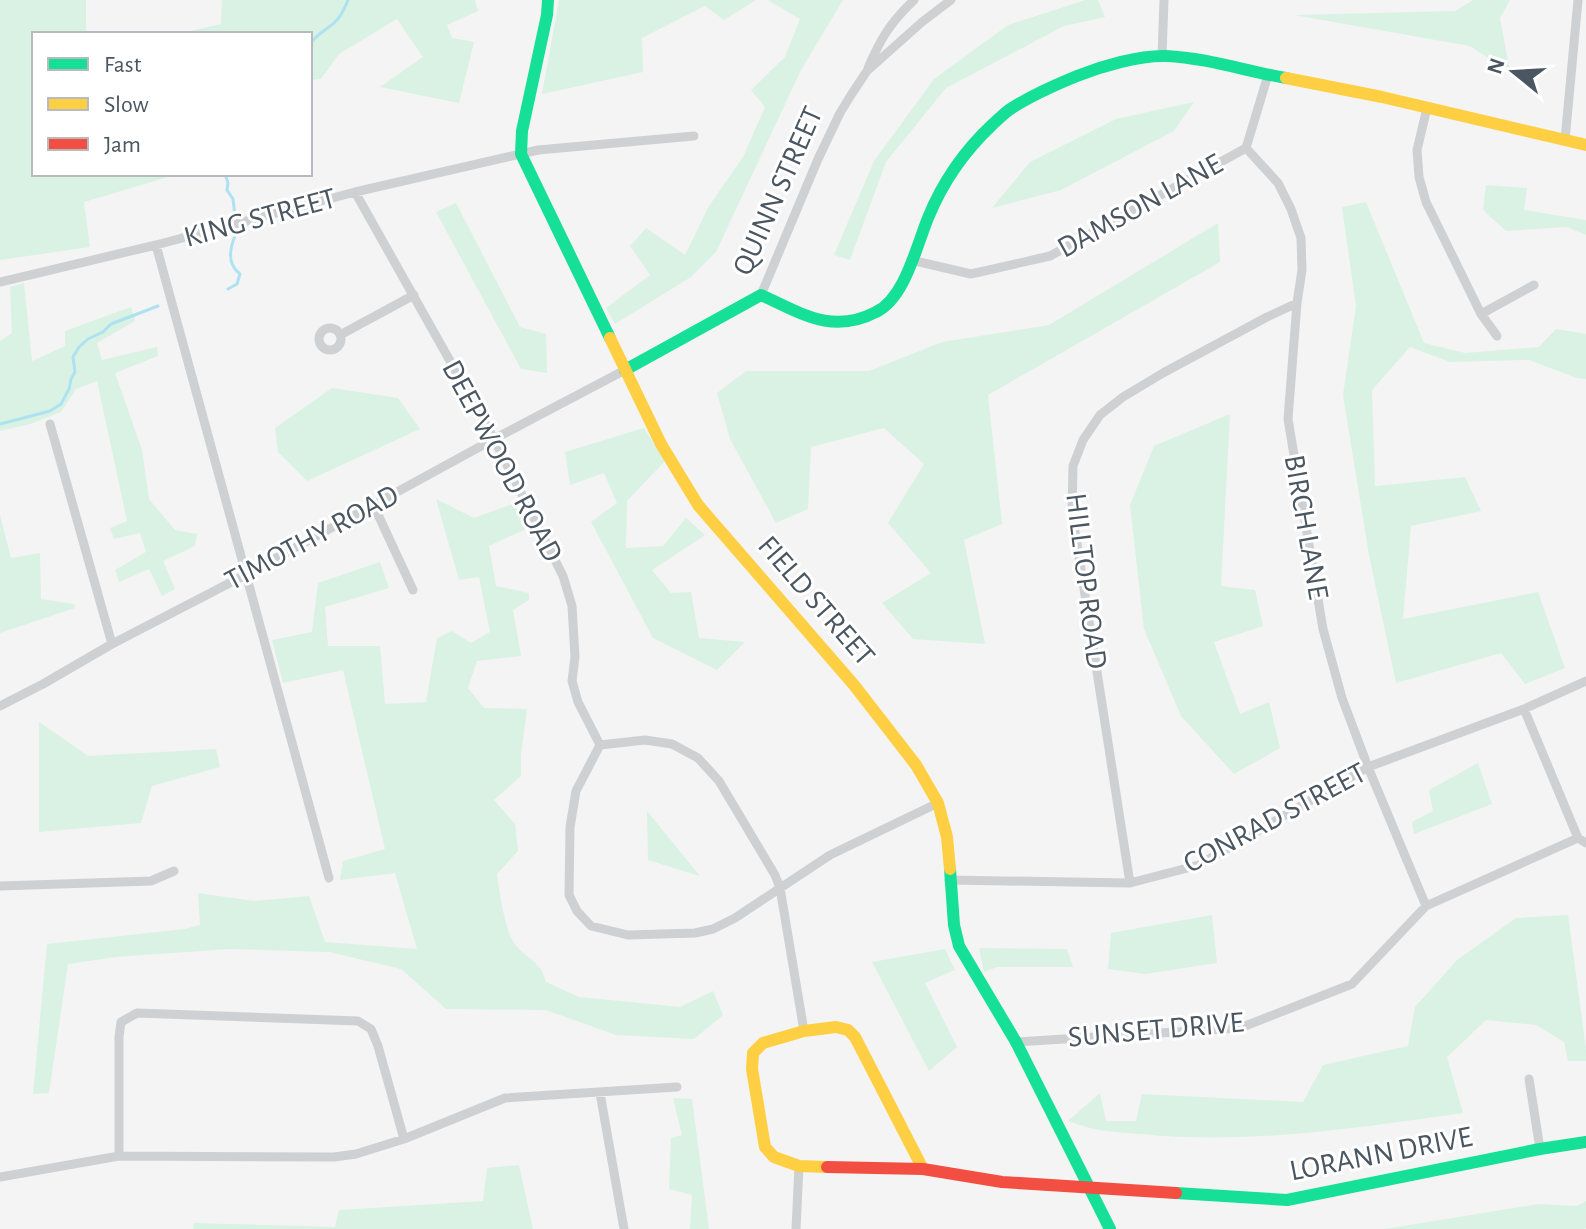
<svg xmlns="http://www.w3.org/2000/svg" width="1586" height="1229" viewBox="0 0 1586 1229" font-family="'Alegreya Sans',sans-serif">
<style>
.green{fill:#d9f2e3}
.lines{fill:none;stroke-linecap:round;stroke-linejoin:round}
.stream{stroke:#aee2f0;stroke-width:3}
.street{stroke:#ced0d2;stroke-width:9}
.fast{stroke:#16e098;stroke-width:12}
.slow{stroke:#ffcf43;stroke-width:12}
.jam{stroke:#f24e42;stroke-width:12}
.labels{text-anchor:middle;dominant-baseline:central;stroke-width:6;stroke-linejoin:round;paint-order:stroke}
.street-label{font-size:30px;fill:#4a5661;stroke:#fff}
</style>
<rect width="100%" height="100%" fill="#f4f4f4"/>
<!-- green -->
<path class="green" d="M 0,0 L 86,0 L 86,34 L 34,34 L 34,174 L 178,174 L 84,202 L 90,247 L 0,260 Z
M 222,0 L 475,0 L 478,11 L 447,25 L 452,38 L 474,42 L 459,103 L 380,87 L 423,57 L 397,19 L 339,54 L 321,79 L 310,80 L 310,34 L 187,34 L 186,32 L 221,24 Z
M 559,0 L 756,0 L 724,20 L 705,6 L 642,38 L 643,72 L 542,94 Z
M 768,0 L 843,0 L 801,70 L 716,252 L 691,277 L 615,324 L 606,308 L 650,275 L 630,246 L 646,228 L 685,255 L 709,206 L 743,157 L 765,107 L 751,90 L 785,57 L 800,19 Z
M 1085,0 L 1098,0 L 1105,17 L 1064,26 L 946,88 L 886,162 L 850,260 L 834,255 L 874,161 L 934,79 L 1008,25 Z
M 1473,0 L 1510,0 L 1500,18 L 1510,72 L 1470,46 L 1294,15 L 1455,11 Z
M 1194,102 L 1174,131 L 1061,190 L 992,208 L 1030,162 L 1116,119 Z
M 1486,185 L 1527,188 L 1524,210 L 1586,220 L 1586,235 L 1567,227 L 1506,231 L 1483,210 Z
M 1366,202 L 1424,343 L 1465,353 L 1539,347 L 1556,329 L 1586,334 L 1586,379 L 1577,378 L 1529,360 L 1450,362 L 1410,347 L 1372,390 L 1375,486 L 1465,477 L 1481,511 L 1411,526 L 1403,619 L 1538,592 L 1565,668 L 1525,684 L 1501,653 L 1396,683 L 1369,555 L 1343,395 L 1356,306 L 1342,207 Z
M 456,203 L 520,327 L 546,334 L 547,373 L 521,369 L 436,212 Z
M 1218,223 L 1220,262 L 988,395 L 1002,524 L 964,540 L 985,644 L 913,639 L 882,603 L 931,573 L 888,523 L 924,464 L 884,428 L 811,447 L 808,509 L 776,523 L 730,439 L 717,393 L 746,371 L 869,371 L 942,342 L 1049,325 Z
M 24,283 L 32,361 L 65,346 L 65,331 L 131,307 L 135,321 L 97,343 L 102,360 L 157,347 L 158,356 L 115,373 L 142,450 L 149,499 L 175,530 L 197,534 L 195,546 L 163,561 L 175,589 L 162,596 L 149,569 L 119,582 L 115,570 L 146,552 L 140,533 L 114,539 L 110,528 L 127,521 L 97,381 L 76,389 L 61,412 L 30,424 L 0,431 L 0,341 L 12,333 L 10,287 Z
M 332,388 L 398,398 L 420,429 L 307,481 L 278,452 L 275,428 Z
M 1230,414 L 1221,586 L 1255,590 L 1263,626 L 1214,642 L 1240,714 L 1269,702 L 1280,748 L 1234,774 L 1181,716 L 1144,629 L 1130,505 L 1154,446 Z
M 644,428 L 665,461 L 627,501 L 626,548 L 663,546 L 686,518 L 705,535 L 652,570 L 671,593 L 691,592 L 699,638 L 745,642 L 717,670 L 653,638 L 591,522 L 617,503 L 604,473 L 570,485 L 565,452 Z
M 436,499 L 474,518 L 515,503 L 526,529 L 489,546 L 496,586 L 529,593 L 529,600 L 513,610 L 521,656 L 477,661 L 468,688 L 484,708 L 527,709 L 521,755 L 521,776 L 494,800 L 515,824 L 518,851 L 497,874 C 499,891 505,929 514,943 C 526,959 541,961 546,982 L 579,997 L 680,1007 L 713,991 L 723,1015 L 694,1039 L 616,1035 L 546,1010 L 446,1009 L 401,969 L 329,952 L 229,949 L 116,957 L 68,964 L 49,1093 L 33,1094 L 47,944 L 185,929 L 200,925 L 198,893 L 254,901 L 309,896 L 325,942 L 417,949 L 395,873 L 340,880 L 343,861 L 385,849 L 343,670 L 283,683 L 272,640 L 312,632 L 318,583 L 380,562 L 389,588 L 325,607 L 328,646 L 380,646 L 385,704 L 426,702 L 437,638 L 452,631 L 471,643 L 490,632 L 479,577 L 459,580 Z
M 0,515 L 11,558 L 40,553 L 41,599 L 74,604 L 75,608 L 0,633 Z
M 39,722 L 88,756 L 216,749 L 220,767 L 152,786 L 141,823 L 39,832 Z
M 1478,763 L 1492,804 L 1414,834 L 1412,822 L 1433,811 L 1429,790 Z
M 647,811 L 700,876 L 648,860 Z
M 1212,915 L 1217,963 L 1145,974 L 1108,969 L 1111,933 Z
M 1568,915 L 1586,1049 L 1586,1061 L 1568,1061 L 1564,1042 L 1536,1025 L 1486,1020 L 1447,1057 L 1463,1113 C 1356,1128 1248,1145 1140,1134 C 1114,1132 1093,1131 1068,1121 L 1100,1093 L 1106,1121 L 1136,1121 L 1142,1094 L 1303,1102 L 1323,1065 L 1408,1046 L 1415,1007 L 1457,960 L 1516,918 Z
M 979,948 L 1067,949 L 1073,967 L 997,967 L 984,972 Z
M 945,949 L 955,970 L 925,983 L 957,1047 L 929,1071 L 872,962 Z
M 673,1098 L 692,1099 L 709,1229 L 690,1229 L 692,1195 L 669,1189 L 671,1138 L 682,1135 Z
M 519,1165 L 533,1229 L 193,1229 L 194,1223 L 335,1227 L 339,1210 L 483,1201 L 487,1168 Z
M 1586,1201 L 1586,1228 L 1584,1229 L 1385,1229 L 1539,1204 L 1577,1206 Z"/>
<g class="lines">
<!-- stream -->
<path class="stream" d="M 310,45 C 316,34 325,31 334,23 C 341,17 345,8 348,0
M 225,174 L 228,183 L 227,190 L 233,199 L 235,216
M 228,289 L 237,284 L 240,274 C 226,263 230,248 236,233
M 0,424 L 50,411 L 61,404 L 69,389 L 71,379 L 75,372 L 73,357 L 79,347 L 88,339 L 103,332 L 111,324 L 158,306"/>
<!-- street -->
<path class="street" d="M 1162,56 L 1164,0
M 868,68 C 881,38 890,23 914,0
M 1427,108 L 1417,150 L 1419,177 L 1426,202 L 1481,314 L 1497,336
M 1565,140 L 1578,0
M 1246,148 L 1278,183 L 1291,209 L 1301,238 L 1302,270 L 1297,303 L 1288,419 L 1323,629 L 1342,698 L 1368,767 L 1426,906
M 355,192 L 494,439 L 563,576 L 572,606 L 575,657 L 572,681 L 578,702 L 600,745
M 156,245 L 329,878
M 911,260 L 971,274 L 1050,256 L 1246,148 L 1268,75
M 0,282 L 156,245 L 355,192 L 538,150 L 694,136
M 761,295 L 818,159 L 840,113 L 851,95 L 867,71 L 922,22 L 951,0
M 1481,314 L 1534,285
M319 339a11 11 0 1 1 22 0a11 11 0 1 1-22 0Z
M 340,335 L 414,295
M 50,424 L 112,644
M 374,506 L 413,590
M 0,706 L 43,684 L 112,644 L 247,574 L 494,439 L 625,370
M 1524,709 L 1578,838 L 1586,843
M 600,745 L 576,791 L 570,827 L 569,895 L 577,911 L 591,926 L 628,935 L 695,933 L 713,929 L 735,918 L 830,855 L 938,803
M 600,745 L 645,740 L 672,744 L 698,758 L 719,781 L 775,875 L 780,888 L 804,1031
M 949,880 L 1130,883 L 1199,865 L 1368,767 L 1524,709 L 1586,681
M 1130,883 L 1072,512 L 1073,466 L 1083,440 L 1100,415 L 1123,397 L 1163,373 L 1267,317 L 1297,303
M 0,886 L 151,881 L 174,871
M 1016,1042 L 1240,1028 L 1352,984 L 1426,906 L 1578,838
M 1529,1079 L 1540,1149
M 600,1093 L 624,1229
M 119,1156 L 119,1037 L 121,1022 L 137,1013 L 358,1021 L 371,1029 L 378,1046 L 404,1139
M 0,1177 L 119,1156 L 334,1157 L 356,1154 L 404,1139 L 505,1098 L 677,1087
M 796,1229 L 799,1166"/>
<!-- fast -->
<path class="fast" d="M 548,0 L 547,15 L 522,131 L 521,154 L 610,338
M 625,370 L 761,295 C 801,313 832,335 876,312 C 905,298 916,247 928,218 C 943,181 964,151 993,124 C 999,119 1005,112 1012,108 C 1032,95 1055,85 1077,76 C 1102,66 1140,55 1166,56 C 1208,58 1245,71 1286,78
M 950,869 L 954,925 L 959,946 L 1016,1042 L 1110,1229
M 1176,1193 L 1287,1200 L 1540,1149 L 1586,1142"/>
<!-- slow -->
<path class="slow" d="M 1286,78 L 1382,97 L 1586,145
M 610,338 L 661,444 L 698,505 L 854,685 L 916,765 L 938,803 L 947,837 L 950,869
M 827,1167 L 799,1166 L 774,1157 L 765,1147 L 752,1069 L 753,1053 L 763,1043 L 804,1031 L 836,1027 L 848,1030 L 855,1037 L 923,1169"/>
<!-- jam -->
<path class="jam" d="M 827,1167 L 923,1169 L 1002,1182 L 1176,1193"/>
</g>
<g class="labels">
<!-- street labels -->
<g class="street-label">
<text transform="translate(778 191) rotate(-66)">QUINN STREET</text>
<text transform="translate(1140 206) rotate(-29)">DAMSON LANE</text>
<text transform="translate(260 218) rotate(-15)">KING STREET</text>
<text transform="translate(502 461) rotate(62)">DEEPWOOD ROAD</text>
<text transform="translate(1306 527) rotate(80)">BIRCH LANE</text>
<text transform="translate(312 538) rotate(-28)">TIMOTHY ROAD</text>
<text transform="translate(1086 581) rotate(83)">HILLTOP ROAD</text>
<text transform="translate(816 601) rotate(49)">FIELD STREET</text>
<text transform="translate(1275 818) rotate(-28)">CONRAD STREET</text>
<text transform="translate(1156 1030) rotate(-5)">SUNSET DRIVE</text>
<text transform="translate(1381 1154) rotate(-11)">LORANN DRIVE</text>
</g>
</g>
<!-- legend -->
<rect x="32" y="32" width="280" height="144" fill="#ffffff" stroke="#b7bbc0" stroke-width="2"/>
<rect x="48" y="58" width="40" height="12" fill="#16e098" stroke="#b7bbc0" stroke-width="2"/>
<text x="104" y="72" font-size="24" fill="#4a5661">Fast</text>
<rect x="48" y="98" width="40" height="12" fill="#ffcf43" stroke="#b7bbc0" stroke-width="2"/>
<text x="104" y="112" font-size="24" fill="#4a5661">Slow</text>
<rect x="48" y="138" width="40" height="12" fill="#f24e42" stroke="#b7bbc0" stroke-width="2"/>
<text x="104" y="152" font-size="24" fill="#4a5661">Jam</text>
<!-- north arrow -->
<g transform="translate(1514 72) rotate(288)" stroke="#ffffff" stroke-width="6" paint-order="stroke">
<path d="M0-6L14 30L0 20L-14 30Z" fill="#4a5661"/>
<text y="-12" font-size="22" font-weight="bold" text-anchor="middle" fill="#4a5661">N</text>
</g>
</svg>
